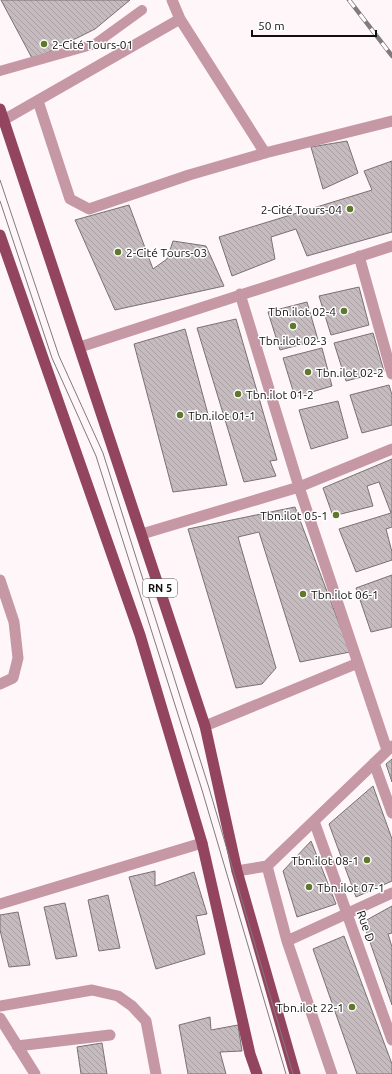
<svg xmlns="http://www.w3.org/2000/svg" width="392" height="1074" viewBox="0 0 392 1074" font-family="Ubuntu,sans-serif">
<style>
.building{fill:url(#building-back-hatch);stroke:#7a7174}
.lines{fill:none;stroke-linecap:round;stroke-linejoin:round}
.service{stroke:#c697a4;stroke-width:10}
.minor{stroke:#c697a4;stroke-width:11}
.primary{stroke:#934560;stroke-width:11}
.tram{stroke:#817b7d;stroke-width:1}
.rail-casing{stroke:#817b7d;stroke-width:4.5}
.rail{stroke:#fff;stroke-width:3;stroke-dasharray:9;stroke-linecap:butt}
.poi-dot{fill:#60782b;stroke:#fff;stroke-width:1.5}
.labels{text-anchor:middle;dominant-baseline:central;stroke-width:3;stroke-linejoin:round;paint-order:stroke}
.shield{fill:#fff;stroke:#595758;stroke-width:1}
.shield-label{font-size:11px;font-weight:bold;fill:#120f10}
.poi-label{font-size:12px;fill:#120f10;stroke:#fff;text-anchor:start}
.street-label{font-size:12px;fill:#120f10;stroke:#fff}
</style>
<defs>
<pattern id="building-back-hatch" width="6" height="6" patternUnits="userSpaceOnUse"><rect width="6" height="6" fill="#c6bcbf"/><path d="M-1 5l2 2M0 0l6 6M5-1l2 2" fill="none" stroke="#a9a0a3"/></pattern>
</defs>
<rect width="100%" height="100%" fill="#fef6f8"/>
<!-- building -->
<path class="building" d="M 1,0 L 130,0 L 95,29 L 33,60 Z
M 347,141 L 358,173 L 323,189 L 311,147 Z
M 392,161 L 392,232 L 307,256 L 296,229 L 271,237 L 275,259 L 232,276 L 219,237 L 372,190 L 364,171 Z
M 129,205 L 153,269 L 167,259 L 173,241 L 206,246 L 224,286 L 115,310 L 75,220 Z
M 359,287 L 369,325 L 331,335 L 319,296 Z
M 307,302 L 318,340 L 280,350 L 268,312 Z
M 236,319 L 277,460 L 270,461 L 276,476 L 244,482 L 197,328 Z
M 185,329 L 227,485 L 173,492 L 134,344 Z
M 373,333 L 384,371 L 346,381 L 334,343 Z
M 322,348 L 332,386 L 295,397 L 283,358 Z
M 389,385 L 392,395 L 392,425 L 362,433 L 350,395 Z
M 338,401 L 348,438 L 311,449 L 299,410 Z
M 392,459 L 392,527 L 386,529 L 392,552 L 392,560 L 356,572 L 339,529 L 391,513 L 379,482 L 367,486 L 373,506 L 333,516 L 323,488 Z
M 295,507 L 350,652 L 300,662 L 259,532 L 238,537 L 276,668 L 262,684 L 236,688 L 188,529 Z
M 392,575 L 392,627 L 371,632 L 356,588 Z
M 392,759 L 392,782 L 386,764 Z
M 373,786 L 392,839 L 392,881 L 356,897 L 329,824 Z
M 311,841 L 336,904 L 297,917 L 283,871 Z
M 155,871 L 155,886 L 194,872 L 207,914 L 196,916 L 205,954 L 156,969 L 129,877 Z
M 108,895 L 120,948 L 99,951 L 88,900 Z
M 65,903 L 77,956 L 56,959 L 44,907 Z
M 392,906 L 392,933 L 388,934 L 392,947 L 392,1005 L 363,922 Z
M 18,912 L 30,965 L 9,967 L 0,930 L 0,915 Z
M 344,936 L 392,1064 L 392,1074 L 357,1074 L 313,949 Z
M 210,1017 L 211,1030 L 238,1025 L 242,1051 L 220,1052 L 226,1074 L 188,1074 L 179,1025 Z
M 102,1043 L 107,1074 L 81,1074 L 77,1047 Z"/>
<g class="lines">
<!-- service -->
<path class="service" d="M 0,71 L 95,44 L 142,10"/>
<!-- minor -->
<path class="minor" d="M 172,0 L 180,19 L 265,153
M 38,101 L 70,199 L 89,209 L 189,175 L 265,153 L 392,121
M 0,122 L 180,19
M 359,256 L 392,374
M 240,294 L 299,487 L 387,750
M 80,347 L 392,246
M 142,534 L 299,487 L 392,449
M 0,580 L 14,622 L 18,658 L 13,678 L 0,684
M 205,726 L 358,663
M 374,763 L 392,813
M 314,821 L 392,1040
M 267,866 L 287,941 L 332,1074
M 237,871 L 267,866 L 392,746
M 0,904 L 202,843
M 287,941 L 392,893
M 0,1006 L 92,990 L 118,996 L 132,1006 L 146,1021 L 156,1074
M 0,1018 L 35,1074
M 17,1046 L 110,1035"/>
<!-- primary -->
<path class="primary" d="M 0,109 L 205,726 L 237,871 L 295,1074
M 0,235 L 140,635 L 202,843 L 250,1054 L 257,1074"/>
<!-- tram -->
<path class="tram" d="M 0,180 L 59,356 L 103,453 L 209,788 L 293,1074
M 0,201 L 52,358 L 96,456 L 202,790 L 286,1074"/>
<!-- rail casing -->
<g class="rail-casing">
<path id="rail" d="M 349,0 L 392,56"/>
</g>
<!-- rail -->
<use href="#rail" class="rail"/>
</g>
<!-- markers -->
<g class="poi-dot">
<circle cx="44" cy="44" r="4"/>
<circle cx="350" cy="209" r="4"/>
<circle cx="118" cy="252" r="4"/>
<circle cx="344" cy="311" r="4"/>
<circle cx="293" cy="326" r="4"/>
<circle cx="308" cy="372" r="4"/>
<circle cx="238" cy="394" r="4"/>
<circle cx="180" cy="415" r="4"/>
<circle cx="336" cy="515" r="4"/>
<circle cx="303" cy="594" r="4"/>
<circle cx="367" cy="860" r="4"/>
<circle cx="309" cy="887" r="4"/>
<circle cx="352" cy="1007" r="4"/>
</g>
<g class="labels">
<!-- shield labels -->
<rect class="shield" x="143" y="579" width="34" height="18" rx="3"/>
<g class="shield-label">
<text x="160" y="588">RN 5</text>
</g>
<!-- poi labels -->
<g class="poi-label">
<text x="52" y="44">2-Cité Tours-01</text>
<text x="342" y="209" text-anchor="end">2-Cité Tours-04</text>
<text x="126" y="252">2-Cité Tours-03</text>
<text x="336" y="311" text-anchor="end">Tbn.ilot 02-4</text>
<text x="293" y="340" text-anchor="middle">Tbn.ilot 02-3</text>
<text x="316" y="372">Tbn.ilot 02-2</text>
<text x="246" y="394">Tbn.ilot 01-2</text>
<text x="188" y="415">Tbn.ilot 01-1</text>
<text x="328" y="515" text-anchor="end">Tbn.ilot 05-1</text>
<text x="311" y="594">Tbn.ilot 06-1</text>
<text x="359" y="860" text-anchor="end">Tbn.ilot 08-1</text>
<text x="317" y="887">Tbn.ilot 07-1</text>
<text x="344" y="1007" text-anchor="end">Tbn.ilot 22-1</text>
</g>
<!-- street labels -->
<g class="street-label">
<text transform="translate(366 926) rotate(71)">Rue D</text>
</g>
</g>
<!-- scale -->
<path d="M252 30v6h124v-6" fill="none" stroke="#120f10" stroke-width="2"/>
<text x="258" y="30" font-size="12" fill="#120f10" stroke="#ffffff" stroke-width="3" paint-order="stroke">50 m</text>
</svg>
